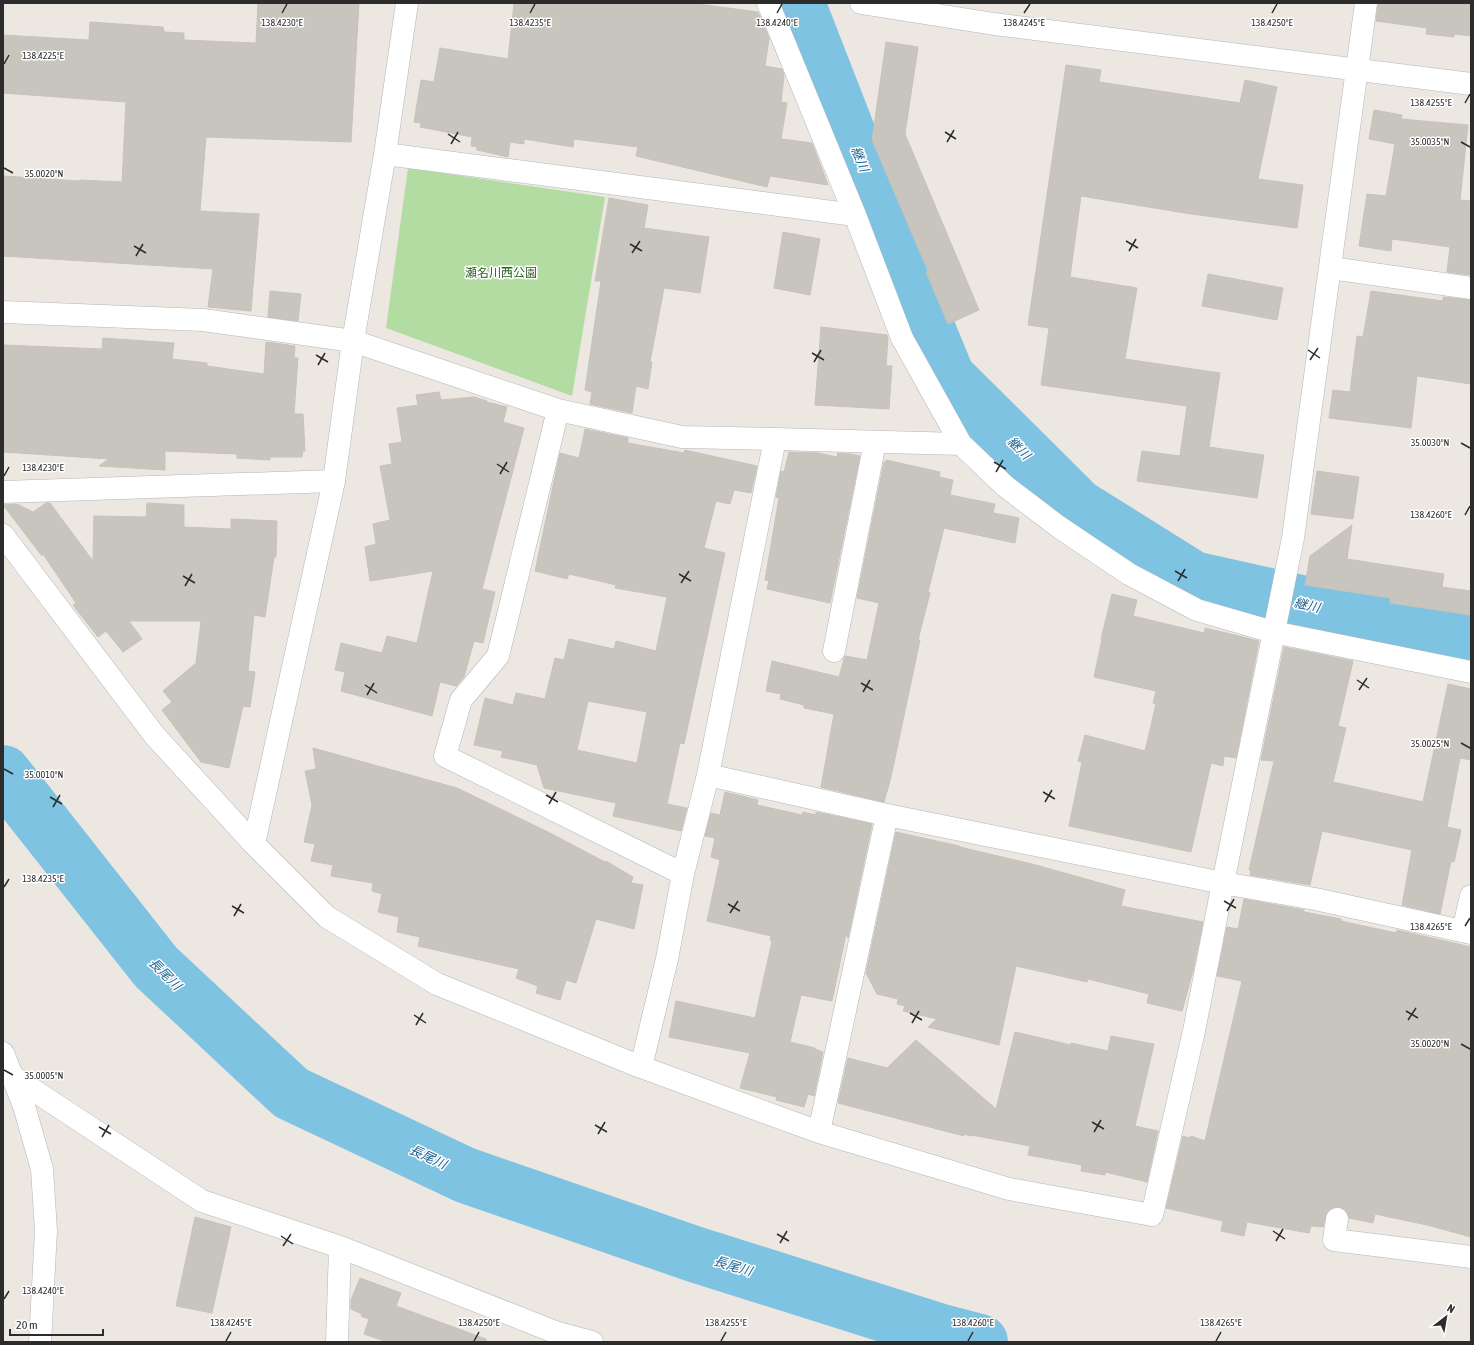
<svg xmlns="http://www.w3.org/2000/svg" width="1474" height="1345" viewBox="0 0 1474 1345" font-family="'Asap Condensed','Noto Sans JP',sans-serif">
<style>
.green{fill:#b3dca2}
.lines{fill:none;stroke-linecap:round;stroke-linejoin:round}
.river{stroke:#7ec3e2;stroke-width:56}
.building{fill:#c8c5be;stroke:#c7c3b9;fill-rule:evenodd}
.minor-casing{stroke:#b3b5be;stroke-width:23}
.tertiary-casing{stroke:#b3b5be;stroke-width:23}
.minor{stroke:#fff;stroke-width:22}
.tertiary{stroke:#fff;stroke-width:22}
.ticks{fill:none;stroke:#2c2c2c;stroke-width:1.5}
.labels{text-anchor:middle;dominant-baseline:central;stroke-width:3;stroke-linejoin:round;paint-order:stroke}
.park-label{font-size:12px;fill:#2d6223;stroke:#fff}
.water-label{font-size:13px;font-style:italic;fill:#1c628f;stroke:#fff}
.ticks-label{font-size:10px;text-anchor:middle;fill:#2c2c2c;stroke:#fff;stroke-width:3;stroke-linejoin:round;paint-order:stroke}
</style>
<rect width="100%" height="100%" fill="#ece7e0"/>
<!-- green -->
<path class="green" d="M 408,168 L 605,197 L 572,396 L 386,328 Z"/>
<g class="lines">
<!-- river -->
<path class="river" d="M 797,3 L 860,165 L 947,377 L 1078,507 L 1193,579 L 1471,641
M 3,773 L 156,967 L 291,1093 L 465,1175 L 694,1254 L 938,1331 L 980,1342"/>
</g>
<!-- building -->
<path class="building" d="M 258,3 L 359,3 L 351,142 L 206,137 L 200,211 L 259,214 L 251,311 L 208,307 L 213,269 L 3,256 L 3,176 L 79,181 L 80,180 L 122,182 L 126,102 L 3,93 L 3,35 L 89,40 L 90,22 L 163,27 L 164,32 L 184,33 L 184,40 L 256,43 Z
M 514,3 L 691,3 L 758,12 L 769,38 L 765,66 L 782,69 L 784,76 L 781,102 L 787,103 L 781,139 L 812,143 L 828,185 L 770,176 L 767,187 L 636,156 L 638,147 L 574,139 L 573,147 L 524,139 L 524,144 L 510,142 L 508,157 L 477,150 L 477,147 L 471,146 L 472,137 L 420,127 L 421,123 L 414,122 L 421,80 L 434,82 L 440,48 L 508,59 Z
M 1378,3 L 1471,3 L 1471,36 L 1454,34 L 1454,37 L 1426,34 L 1427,28 L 1376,21 Z
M 886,42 L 918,47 L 905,134 L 979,310 L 948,324 L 926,272 L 928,271 L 872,140 Z
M 1066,65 L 1101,70 L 1099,82 L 1240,103 L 1245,80 L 1277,87 L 1258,179 L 1303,185 L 1297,228 L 1191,214 L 1081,196 L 1070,277 L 1137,288 L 1125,359 L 1220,373 L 1209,447 L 1264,455 L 1257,498 L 1137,481 L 1142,451 L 1180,456 L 1187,406 L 1041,385 L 1049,328 L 1028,325 Z
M 1374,110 L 1402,115 L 1401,119 L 1468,125 L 1460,200 L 1471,201 L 1471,275 L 1447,272 L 1450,247 L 1392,239 L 1391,251 L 1359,246 L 1367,194 L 1386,196 L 1395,144 L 1369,139 Z
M 609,198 L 648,205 L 644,228 L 709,237 L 700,293 L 664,288 L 650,362 L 652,362 L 648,389 L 636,386 L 632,413 L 590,404 L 592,392 L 585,390 L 601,281 L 595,281 Z
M 783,232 L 820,239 L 810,295 L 774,288 Z
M 1208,274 L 1283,288 L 1277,320 L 1202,306 Z
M 270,291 L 301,294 L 298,321 L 268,317 Z
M 1371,291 L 1443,301 L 1443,297 L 1471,300 L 1471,384 L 1417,376 L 1411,428 L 1329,418 L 1333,390 L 1350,392 L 1357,336 L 1363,337 Z
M 821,327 L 887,335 L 888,338 L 886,366 L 892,366 L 889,409 L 815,405 Z
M 103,338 L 174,343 L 172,359 L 207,363 L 207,366 L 264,374 L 266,342 L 295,346 L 294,358 L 298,358 L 294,414 L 303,414 L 305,451 L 303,451 L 302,457 L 270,457 L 270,460 L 237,458 L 237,454 L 165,451 L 165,470 L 99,466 L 109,459 L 3,452 L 3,345 L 102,349 Z
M 439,392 L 441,400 L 474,397 L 487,401 L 487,402 L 507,407 L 503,422 L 524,428 L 482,589 L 495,592 L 483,643 L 474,641 L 464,677 L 456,686 L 440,682 L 432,716 L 341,691 L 345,672 L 335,670 L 341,643 L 382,653 L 387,636 L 417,643 L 433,571 L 370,581 L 365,547 L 376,544 L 373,524 L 390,520 L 380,466 L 392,464 L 389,444 L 402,442 L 397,408 L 418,405 L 416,395 Z
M 585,429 L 628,438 L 628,443 L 684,453 L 685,450 L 757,466 L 751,493 L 734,490 L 730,504 L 716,501 L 704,548 L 725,553 L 684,744 L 680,743 L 667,804 L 687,808 L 681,831 L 613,816 L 616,803 L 544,788 L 537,765 L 501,757 L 503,751 L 474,745 L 485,698 L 513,705 L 516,693 L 545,699 L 555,658 L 564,660 L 569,639 L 614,649 L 616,641 L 656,651 L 667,597 L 615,588 L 616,585 L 569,574 L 567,579 L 535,571 L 560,453 L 579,458 ZM 588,701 L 647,712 L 637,763 L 577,750 Z
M 789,452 L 818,453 L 837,457 L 838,453 L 850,454 L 860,456 L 830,603 L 767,589 L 769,581 L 765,580 L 779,498 L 776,497 L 781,471 L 784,472 Z
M 886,460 L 940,472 L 939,477 L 953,480 L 950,495 L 995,504 L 993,513 L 1019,518 L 1015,543 L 944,528 L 928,592 L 930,593 L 918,640 L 920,640 L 891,777 L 884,802 L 821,787 L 834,714 L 804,708 L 804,705 L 780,699 L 781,694 L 766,691 L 772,661 L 839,677 L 845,656 L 867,660 L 879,603 L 857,598 L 884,462 L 886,462 Z
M 1317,471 L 1359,477 L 1353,519 L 1311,514 Z
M 46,503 L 50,503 L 93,561 L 94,516 L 146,517 L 147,503 L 184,505 L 184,527 L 231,529 L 231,519 L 277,521 L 276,557 L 274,557 L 265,617 L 254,615 L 248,671 L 255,672 L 250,707 L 243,706 L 229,768 L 201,762 L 162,710 L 172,702 L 163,691 L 196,663 L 201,621 L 129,621 L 142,639 L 123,652 L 106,631 L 98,637 L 73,605 L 76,603 L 43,554 L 42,556 L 3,505 L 17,504 L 33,512 Z
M 1352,525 L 1347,559 L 1444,574 L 1442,587 L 1471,591 L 1471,615 L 1390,603 L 1390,598 L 1305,585 L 1310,556 Z
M 1112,594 L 1137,600 L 1133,616 L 1204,633 L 1205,628 L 1259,641 L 1236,758 L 1224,756 L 1223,766 L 1211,763 L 1191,852 L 1069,826 L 1082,762 L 1078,761 L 1085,735 L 1145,751 L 1156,704 L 1153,703 L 1156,691 L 1094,677 L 1102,639 L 1101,639 Z
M 1284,647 L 1353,661 L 1338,726 L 1346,728 L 1333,782 L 1423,802 L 1448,684 L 1471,689 L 1471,760 L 1460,758 L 1447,827 L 1461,830 L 1454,862 L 1451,861 L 1440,914 L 1402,905 L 1412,850 L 1322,831 L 1310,885 L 1250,875 L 1251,870 L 1249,870 L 1274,761 L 1261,760 Z
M 313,748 L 457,788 L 546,831 L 605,862 L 606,861 L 633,877 L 631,883 L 643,885 L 634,929 L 596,919 L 576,983 L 566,980 L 560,1000 L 536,993 L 538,986 L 516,978 L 519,969 L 418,946 L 420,937 L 397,932 L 399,917 L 378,912 L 382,894 L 372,891 L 373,883 L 331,876 L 333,865 L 311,861 L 315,844 L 304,842 L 312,805 L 305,771 L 316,769 Z
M 725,792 L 758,800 L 757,805 L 802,815 L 803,812 L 816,815 L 816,812 L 872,824 L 848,938 L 846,934 L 832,1001 L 801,995 L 790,1042 L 815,1048 L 815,1049 L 823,1052 L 814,1096 L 808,1094 L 804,1107 L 776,1100 L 777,1097 L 740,1088 L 750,1053 L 669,1037 L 676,1001 L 755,1018 L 772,941 L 770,940 L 771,936 L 707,921 L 720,860 L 711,857 L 715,838 L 705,836 L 711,813 L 720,815 Z
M 896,832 L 959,846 L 960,847 L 1036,865 L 1125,890 L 1121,906 L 1203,922 L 1193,971 L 1182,1011 L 1147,1003 L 1149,994 L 1088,979 L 1087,982 L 1016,966 L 999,1045 L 928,1027 L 937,1019 L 903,1011 L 905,1006 L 897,1004 L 898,999 L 877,994 L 866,973 Z
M 1244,899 L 1304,910 L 1304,912 L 1341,919 L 1341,921 L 1396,933 L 1397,930 L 1471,947 L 1471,1237 L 1427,1225 L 1375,1214 L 1373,1223 L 1349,1218 L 1348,1214 L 1345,1209 L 1338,1207 L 1332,1208 L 1327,1212 L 1323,1227 L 1311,1226 L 1309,1233 L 1247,1222 L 1244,1236 L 1221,1231 L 1223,1221 L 1166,1208 L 1183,1136 L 1190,1138 L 1191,1136 L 1205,1141 L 1242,981 L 1217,976 L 1227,927 L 1238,929 Z
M 1015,1032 L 1071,1045 L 1071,1043 L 1108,1051 L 1111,1036 L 1154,1044 L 1135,1126 L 1158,1131 L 1147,1182 L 1105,1172 L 1105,1175 L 1081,1171 L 1082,1165 L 1028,1155 L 1030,1146 L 971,1135 L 971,1136 L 964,1134 L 964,1136 L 838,1103 L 848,1058 L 887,1068 L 916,1040 L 996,1109 Z
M 195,1217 L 231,1227 L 212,1313 L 176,1306 Z
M 360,1278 L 401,1293 L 396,1306 L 486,1339 L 486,1342 L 387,1342 L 364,1334 L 369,1319 L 361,1316 L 362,1314 L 351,1309 L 351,1300 Z"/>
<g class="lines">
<!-- minor casing -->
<g class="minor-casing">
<path id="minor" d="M 768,3 L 855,215 L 902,338 L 961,444 L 1005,486 L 1059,527 L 1129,574 L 1197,610 L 1273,632 L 1471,672
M 861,3 L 994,24 L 1471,84
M 385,154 L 855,215
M 1331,268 L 1471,288
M 3,312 L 203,320 L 353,341 L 558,410 L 682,437 L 775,439 L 708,775 L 683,874 L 667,959 L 641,1067
M 558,410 L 498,656 L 461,700 L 445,756 L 683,874
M 775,439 L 961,444
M 3,492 L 334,481
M 3,535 L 155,736 L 254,844 L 327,917 L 437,984 L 641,1067 L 819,1132 L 1009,1189 L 1152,1215 L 1194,1031 L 1223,883 L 1293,538 L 1366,3
M 834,651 L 875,442
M 708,775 L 887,815 L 1223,883 L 1315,899 L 1471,933
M 1463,931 L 1471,896
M 12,1076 L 202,1201 L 340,1247 L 555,1332 L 592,1342
M 819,1132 L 887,815
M 1337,1219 L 1334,1240 L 1471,1257
M 337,1342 L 340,1247"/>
</g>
<!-- tertiary casing -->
<g class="tertiary-casing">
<path id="tertiary" d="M 254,844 L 334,481 L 353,341 L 385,154 L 407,3
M 3,1053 L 24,1106 L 42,1169 L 46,1231 L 40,1342"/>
</g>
<!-- minor -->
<use href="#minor" class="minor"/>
<!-- tertiary -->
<use href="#tertiary" class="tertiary"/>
</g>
<!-- ticks -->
<path class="ticks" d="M 282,13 L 287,4M 530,13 L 535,4M 777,13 L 782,4M 1024,13 L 1030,4M 1272,13 L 1277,4M 4,64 L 9,55M 1465,103 L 1470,94M 945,132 L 956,139M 448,134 L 460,142M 947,142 L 954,130M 1461,142 L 1470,147M 451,144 L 458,132M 4,168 L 13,173M 1126,241 L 1138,248M 630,244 L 642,251M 134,246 L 146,253M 1129,251 L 1136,239M 632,253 L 640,241M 136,256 L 143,244M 1308,350 L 1320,358M 812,353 L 824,360M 316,355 L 328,362M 1310,360 L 1318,348M 814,362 L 821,350M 318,365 L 325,353M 1461,443 L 1470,448M 994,462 L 1006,469M 497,464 L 509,472M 996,472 L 1003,460M 500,474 L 507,462M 4,476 L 9,467M 1465,515 L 1470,506M 1175,571 L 1187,578M 679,574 L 691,581M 183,576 L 195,583M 1178,581 L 1185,569M 681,583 L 689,571M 185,586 L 192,574M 1357,680 L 1369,688M 861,683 L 873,690M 365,685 L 377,693M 1359,690 L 1367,678M 863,692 L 870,680M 367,695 L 374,683M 1461,743 L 1470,748M 4,769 L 13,774M 1043,792 L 1055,799M 546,795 L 558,802M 50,797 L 62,804M 1045,802 L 1052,790M 549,804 L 556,792M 53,807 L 60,795M 4,887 L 9,879M 1224,901 L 1236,908M 728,904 L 740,911M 232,906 L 244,913M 1227,911 L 1234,899M 730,913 L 738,901M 234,916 L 241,904M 1465,926 L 1470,918M 1406,1011 L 1418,1018M 910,1013 L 922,1020M 414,1015 L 426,1023M 1408,1020 L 1416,1008M 912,1023 L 919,1011M 416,1025 L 423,1013M 1461,1044 L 1470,1049M 4,1070 L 13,1075M 1092,1122 L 1104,1129M 595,1125 L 607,1132M 99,1127 L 111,1134M 1094,1132 L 1101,1120M 598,1134 L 605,1122M 102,1137 L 109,1125M 1273,1231 L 1285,1239M 777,1234 L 789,1241M 281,1236 L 293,1244M 1276,1241 L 1283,1229M 780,1243 L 787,1231M 283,1246 L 291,1234M 4,1299 L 9,1291M 226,1341 L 231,1332M 474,1341 L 479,1332M 721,1341 L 726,1332M 968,1341 L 973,1332M 1216,1341 L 1221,1332"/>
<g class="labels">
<!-- park labels -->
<g class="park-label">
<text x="501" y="273">瀬名川西公園</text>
</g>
<!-- water labels -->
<g class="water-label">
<text transform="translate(860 159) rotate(68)">継川</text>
<text transform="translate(1019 448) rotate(45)">継川</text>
<text transform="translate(1307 605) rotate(13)">継川</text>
<text transform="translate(165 974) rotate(45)">長尾川</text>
<text transform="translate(428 1157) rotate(25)">長尾川</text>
<text transform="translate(733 1266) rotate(17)">長尾川</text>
</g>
</g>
<g class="ticks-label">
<text x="1024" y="26">138.4245°E</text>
<text x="1272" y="26">138.4250°E</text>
<text x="282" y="26">138.4230°E</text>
<text x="530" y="26">138.4235°E</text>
<text x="777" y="26">138.4240°E</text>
<text x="43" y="59">138.4225°E</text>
<text x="1431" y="106">138.4255°E</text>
<text x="1430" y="145">35.0035°N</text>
<text x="44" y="177">35.0020°N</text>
<text x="1430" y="446">35.0030°N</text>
<text x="43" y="471">138.4230°E</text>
<text x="1431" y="518">138.4260°E</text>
<text x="1430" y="747">35.0025°N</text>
<text x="44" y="778">35.0010°N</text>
<text x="43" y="882">138.4235°E</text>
<text x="1431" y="930">138.4265°E</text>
<text x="1430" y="1047">35.0020°N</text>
<text x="44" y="1079">35.0005°N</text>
<text x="43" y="1294">138.4240°E</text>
<text x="231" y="1326">138.4245°E</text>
<text x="479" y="1326">138.4250°E</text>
<text x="726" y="1326">138.4255°E</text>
<text x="973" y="1326">138.4260°E</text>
<text x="1221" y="1326">138.4265°E</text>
</g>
<!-- border -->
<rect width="1474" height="1345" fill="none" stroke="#2c2c2c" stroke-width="8"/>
<!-- north arrow -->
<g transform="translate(1446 1317) rotate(31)" stroke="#ffffff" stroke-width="3" paint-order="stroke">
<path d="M0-3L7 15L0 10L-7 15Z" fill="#2c2c2c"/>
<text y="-6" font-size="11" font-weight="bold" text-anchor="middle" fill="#2c2c2c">N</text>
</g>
<!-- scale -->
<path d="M10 1329v6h93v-6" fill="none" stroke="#2c2c2c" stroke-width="2"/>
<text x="16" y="1329" font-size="12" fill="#2c2c2c" stroke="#ffffff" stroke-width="3" paint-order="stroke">20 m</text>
</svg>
